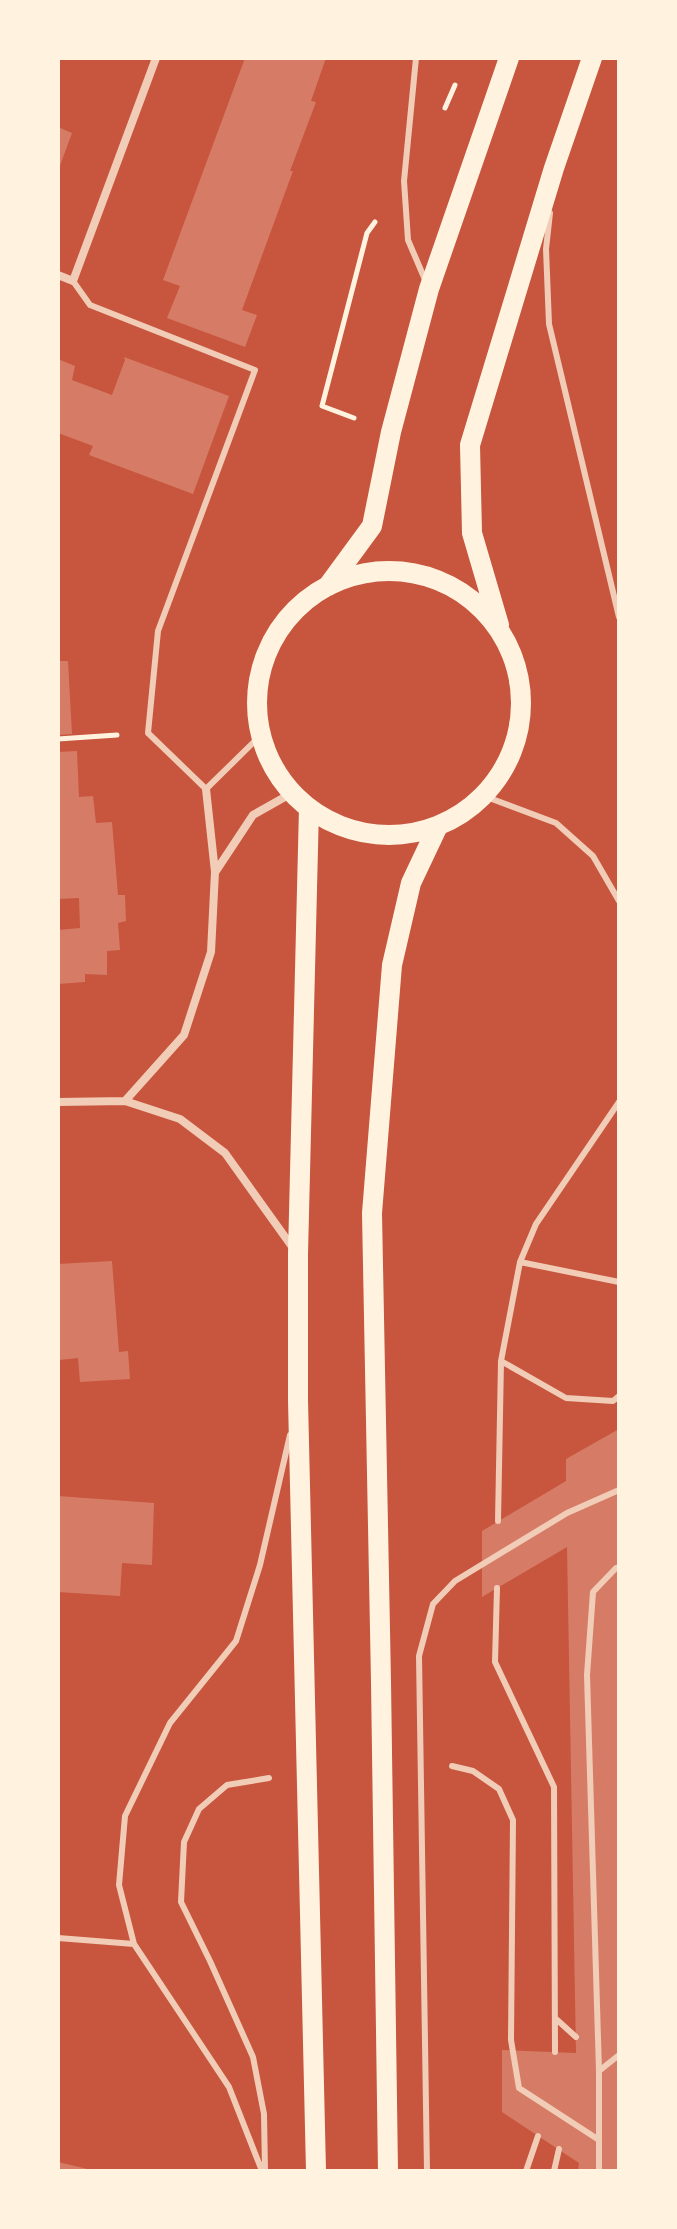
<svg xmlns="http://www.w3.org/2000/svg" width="677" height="2229" viewBox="0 0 677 2229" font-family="Barlow,sans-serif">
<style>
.building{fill:#d67c66}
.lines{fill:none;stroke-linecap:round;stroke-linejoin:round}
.path{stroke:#fff3e0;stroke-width:5}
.service{stroke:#f1ccb7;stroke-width:6}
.minor{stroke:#f1ccb7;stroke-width:8}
.primary{stroke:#fff3e0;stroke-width:20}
</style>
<rect width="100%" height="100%" fill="#c8553d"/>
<!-- building -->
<path class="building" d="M 245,58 L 326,58 L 311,101 L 316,102 L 290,171 L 293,171 L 242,310 L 257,315 L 245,347 L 167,318 L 180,286 L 163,280 Z
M 58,127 L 72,133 L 58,171 Z
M 124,357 L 229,396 L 193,494 L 89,455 L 93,446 L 58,433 L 58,359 L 75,366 L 72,380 L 112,395 L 125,360 Z
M 58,661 L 68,661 L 72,734 L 58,735 Z
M 77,751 L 79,797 L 93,796 L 96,823 L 112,822 L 118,895 L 125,895 L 126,921 L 118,923 L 120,950 L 107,951 L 107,975 L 85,974 L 85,982 L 58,984 L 58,930 L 80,928 L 79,898 L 58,899 L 58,752 Z
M 112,1261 L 119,1352 L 128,1351 L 130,1379 L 80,1382 L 78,1358 L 59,1360 L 58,1264 Z
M 619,1429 L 619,2171 L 578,2171 L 579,2163 L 502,2112 L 502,2050 L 576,2053 L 567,1547 L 482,1597 L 482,1531 L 566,1481 L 566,1459 Z
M 58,1496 L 154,1503 L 152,1565 L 122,1563 L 120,1596 L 58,1592 Z
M 58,2162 L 92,2170 L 92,2171 L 58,2171 Z"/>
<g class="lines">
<!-- path -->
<path class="path" d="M 445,108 L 455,85
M 354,418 L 322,406 L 367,233 L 375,222
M 58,739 L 117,735"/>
<!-- service -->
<path class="service" d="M 416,58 L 404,181 L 408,240 L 426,282
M 550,213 L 546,249 L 549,324 L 619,617
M 73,281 L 90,305 L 255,370 L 158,631 L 148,733 L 206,789 L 261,735
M 484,796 L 556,823 L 593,856 L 619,901
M 520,1262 L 619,1282
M 501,1361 L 566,1398 L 613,1401 L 619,1396
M 498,1521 L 501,1361 L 520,1262 L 536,1224 L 619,1102
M 497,1588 L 495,1662 L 554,1787 L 555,2052
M 452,1766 L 473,1771 L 499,1789 L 513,1820 L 511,2040 L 519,2088 L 599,2140
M 58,1938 L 134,1944
M 555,2018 L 576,2037
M 599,2071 L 619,2055
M 262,2171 L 229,2087 L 134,1944 L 119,1885 L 125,1816 L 170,1723 L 236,1641 L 260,1565 L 290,1435
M 265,2171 L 264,2114 L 253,2057 L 210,1961 L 181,1902 L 184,1842 L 199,1809 L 227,1785 L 269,1778
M 427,2171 L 419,1656 L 433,1604 L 455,1581 L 567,1513 L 619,1490
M 526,2171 L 538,2136
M 554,2171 L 559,2149
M 599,2171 L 599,2071 L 587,1675 L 593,1592 L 616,1568 L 619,1567"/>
<!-- minor -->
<path class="minor" d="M 58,275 L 73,281 L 156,58
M 216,871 L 253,815 L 292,793
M 125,1101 L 180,1119 L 225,1153 L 293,1248
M 58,1102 L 125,1101 L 184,1035 L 211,952 L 215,872 L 206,789"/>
<!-- primary -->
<path class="primary" d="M257 703a132 132 0 1 1 264 0a132 132 0 1 1-264 0Z
M 328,586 L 372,526 L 391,432 L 429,289 L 509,58
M 499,625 L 472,533 L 470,445 L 554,168 L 592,58
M 309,808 L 298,1254 L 298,1400 L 316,2171
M 388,2171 L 381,1682 L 372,1213 L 392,965 L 411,883 L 438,826"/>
</g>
<!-- border -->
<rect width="677" height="2229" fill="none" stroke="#fff3e0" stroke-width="120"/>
</svg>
